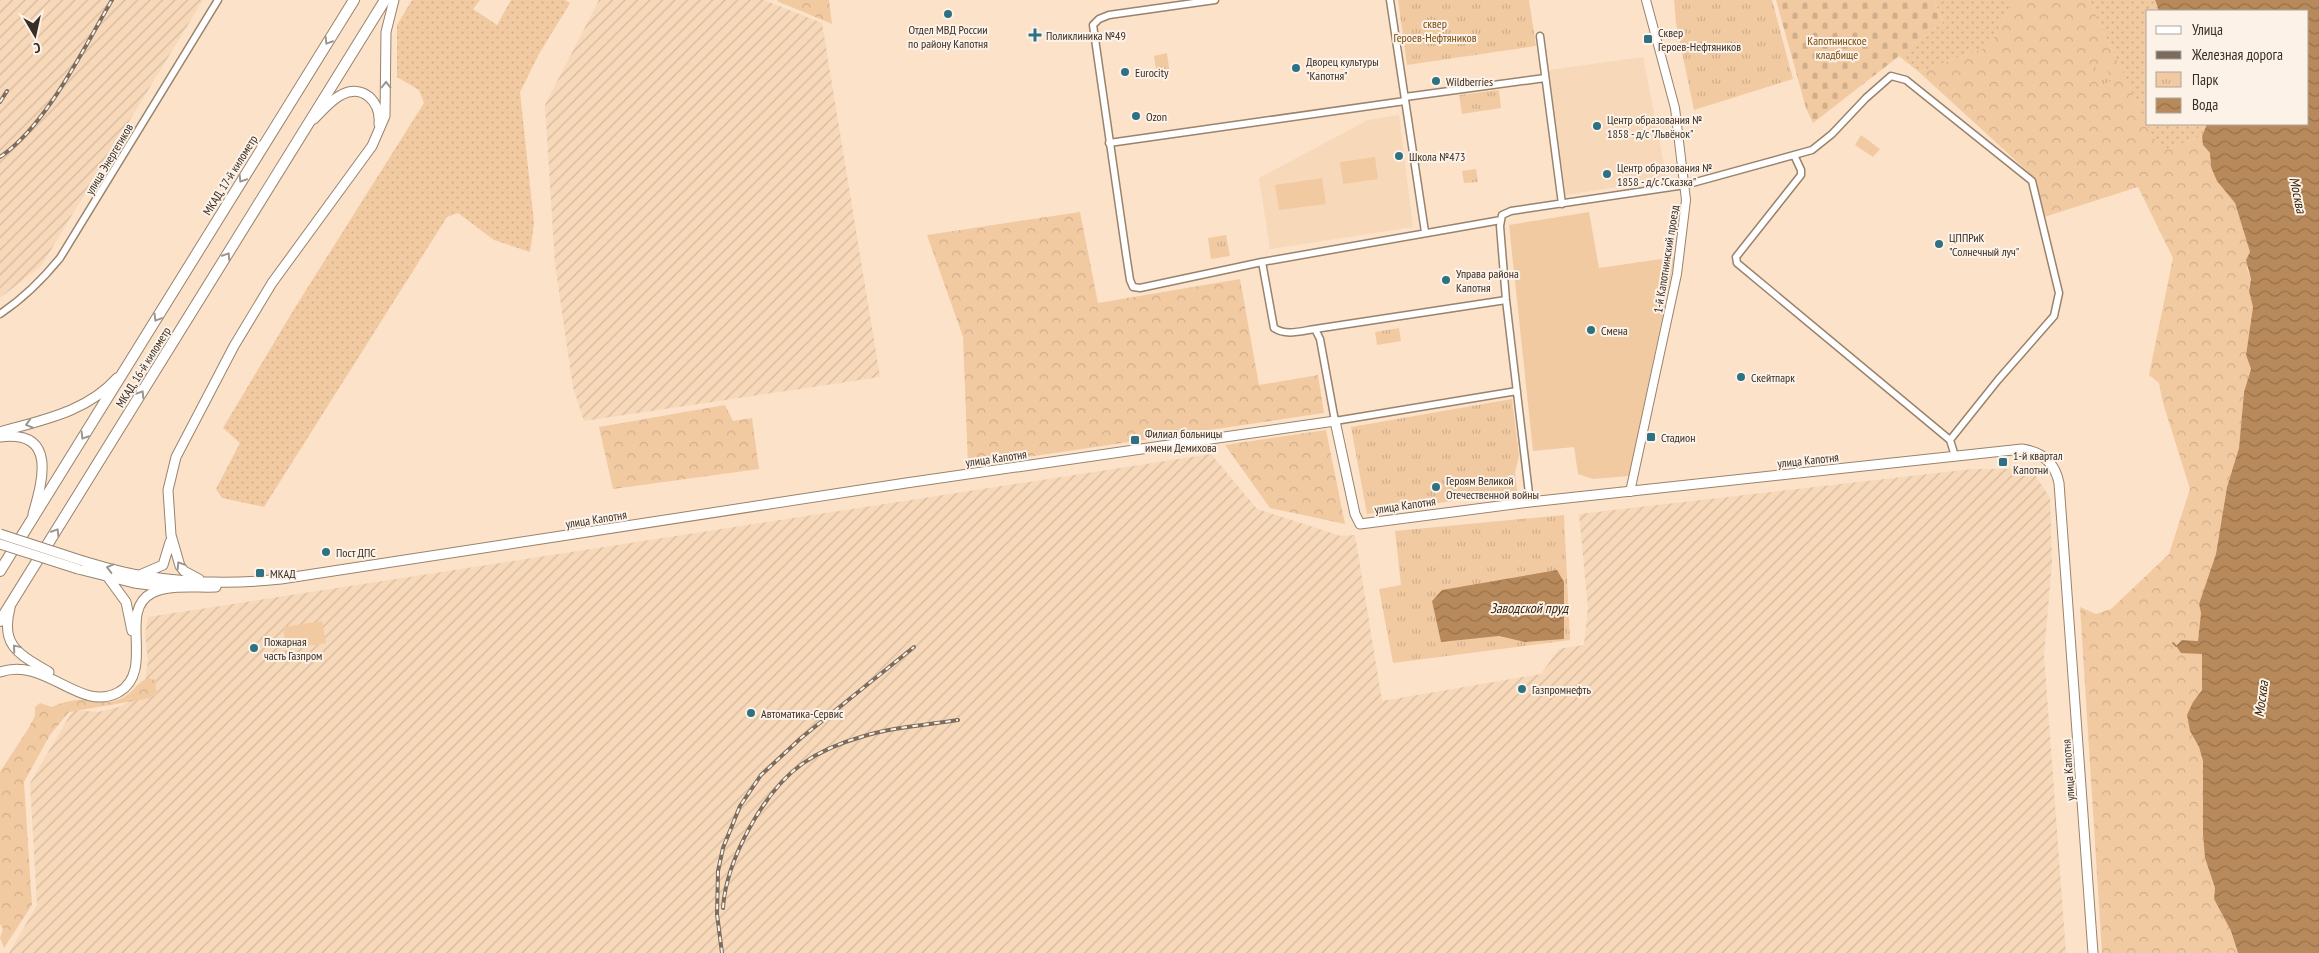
<svg xmlns="http://www.w3.org/2000/svg" width="2319" height="953" viewBox="0 0 2319 953" font-family="'PT Sans Narrow',sans-serif">
<style>
.built{fill:#f7d8b9}
.industrial{fill:url(#industrial-furrows)}
.grass{fill:url(#grass-dots)}
.forest{fill:url(#forest-crowns)}
.cemetery{fill:url(#cemetery-stones)}
.park{fill:url(#park-tufts)}
.garden{fill:#f2caa2}
.water{fill:url(#water-waves)}
.lines{fill:none;stroke-linecap:round;stroke-linejoin:round}
.stream{stroke:#b88a5b;stroke-width:2}
.minor-casing{stroke:#99836c;stroke-width:9}
.tertiary-casing{stroke:#99836c;stroke-width:10}
.secondary-casing{stroke:#99836c;stroke-width:11}
.trunk-casing{stroke:#99836c;stroke-width:12}
.minor{stroke:#fff;stroke-width:6}
.tertiary{stroke:#fff;stroke-width:8}
.secondary{stroke:#fff;stroke-width:9}
.trunk{stroke:#fff;stroke-width:10}
.rail-casing{stroke:#7b6c5d;stroke-width:4}
.rail{stroke:#fdf2e8;stroke-width:2;stroke-dasharray:5.5;stroke-linecap:butt}
.secondary-bridge-casing{stroke:#99836c;stroke-width:11;stroke-linecap:butt}
.secondary-bridge{stroke:#fff;stroke-width:9}
.oneway{stroke:#9c9692}
.poi-dot{fill:#2e7182;stroke:#fdf2e8;stroke-width:2}
.labels{text-anchor:middle;dominant-baseline:central;stroke-width:4;stroke-linejoin:round;paint-order:stroke}
.park-label{font-size:12px;fill:#784b11;stroke:#fdf2e8}
.poi-label{font-size:12px;fill:#382e25;stroke:#fdf2e8;text-anchor:start}
.street-label{font-size:12px;fill:#382e25;stroke:#fdf2e8}
.water-label{font-size:14px;font-style:italic;fill:#3b2711;stroke:#fdf2e8}
</style>
<defs>
<pattern id="industrial-furrows" width="10" height="10" patternUnits="userSpaceOnUse" patternTransform="scale(1.25)"><rect width="10" height="10" fill="#f7d8b9"/><path d="M-1 1l2-2M0 10L10 0M9 11l2-2" fill="none" stroke="#d4ba9f"/></pattern>
<pattern id="grass-dots" width="8" height="8" patternUnits="userSpaceOnUse" patternTransform="scale(1.25)"><rect width="8" height="8" fill="#f2caa2"/><path d="M2 2h.1M6 6h.1" fill="none" stroke="#d0ae8b" stroke-width="1.8" stroke-linecap="round"/></pattern>
<pattern id="forest-crowns" width="20" height="18" patternUnits="userSpaceOnUse" patternTransform="scale(1.25)"><rect width="20" height="18" fill="#f2caa2"/><path d="M2 6a3 3 0 1 1 6 0M12 15a3 3 0 1 1 6 0" fill="none" stroke="#d0ae8b"/></pattern>
<pattern id="cemetery-stones" width="16" height="16" patternUnits="userSpaceOnUse" patternTransform="scale(1.25)"><rect width="16" height="16" fill="#f2caa2"/><path d="M2 7V4a2 2 0 0 1 4 0v3zM10 15v-3a2 2 0 0 1 4 0v3z" fill="#d0ae8b"/></pattern>
<pattern id="park-tufts" width="24" height="20" patternUnits="userSpaceOnUse" patternTransform="scale(1.25)"><rect width="24" height="20" fill="#f2caa2"/><path d="M3 7l-1-3M5 7V3M7 7l1-3M15 17l-1-3M17 17v-4M19 17l1-3" fill="none" stroke="#d0ae8b"/></pattern>
<pattern id="water-waves" width="16" height="10" patternUnits="userSpaceOnUse" patternTransform="scale(1.25)"><rect width="16" height="10" fill="#b88a5b"/><path d="M0 5q4-4 8 0t8 0" fill="none" stroke="#97714b"/></pattern>
</defs>
<rect width="100%" height="100%" fill="#fbe2c9"/>
<!-- built -->
<path class="built" d="M 1643,57 L 1667,179 L 1566,195 L 1549,70 Z
M 1399,115 L 1413,227 L 1270,249 L 1259,178 L 1368,120 Z"/>
<!-- industrial -->
<path class="industrial" d="M 0,0 L 203,0 L 41,266 L 0,298 Z
M 599,0 L 764,0 L 822,23 L 880,377 L 584,421 L 573,387 L 555,264 L 545,105 Z
M 1211,454 L 1257,509 L 1341,536 L 1355,535 L 1382,701 L 1541,674 L 1559,649 L 1584,645 L 1588,608 L 1579,514 L 1972,469 L 2031,469 L 2050,498 L 2052,561 L 2044,655 L 2066,953 L 9,953 L 37,905 L 30,783 L 73,710 L 98,712 L 119,707 L 137,697 L 145,680 L 148,661 L 145,634 L 148,617 Z"/>
<!-- grass -->
<path class="grass" d="M 412,0 L 480,0 L 473,9 L 497,25 L 511,0 L 565,0 L 570,3 L 539,54 L 520,92 L 534,223 L 530,252 L 494,240 L 458,213 L 447,217 L 264,507 L 222,498 L 216,489 L 240,443 L 223,428 L 296,306 L 424,103 L 419,90 L 397,77 L 397,25 Z
M 1934,0 L 2013,0 L 1990,46 L 1919,72 L 1899,56 L 1943,22 Z
M 2089,0 L 2155,0 L 2159,11 L 2148,11 L 2148,124 L 2207,124 L 2202,136 L 2167,149 L 2153,139 Z"/>
<!-- forest -->
<path class="forest" d="M 829,0 L 832,24 L 777,1 L 778,0 Z
M 2013,0 L 2089,0 L 2153,138 L 2167,149 L 2202,136 L 2203,145 L 2210,153 L 2211,167 L 2235,203 L 2250,252 L 2247,269 L 2251,279 L 2249,291 L 2253,307 L 2246,355 L 2251,369 L 2244,392 L 2239,448 L 2227,487 L 2216,554 L 2199,604 L 2201,613 L 2198,641 L 2182,640 L 2181,653 L 2202,653 L 2202,690 L 2193,702 L 2190,731 L 2199,747 L 2203,761 L 2203,835 L 2205,858 L 2215,888 L 2214,899 L 2231,931 L 2238,953 L 2102,953 L 2080,607 L 2096,614 L 2111,609 L 2169,554 L 2190,489 L 2163,403 L 2159,383 L 2149,375 L 2173,258 L 2138,187 L 2044,217 L 2036,179 L 1919,72 L 1990,46 Z
M 1080,212 L 1098,303 L 1240,279 L 1259,385 L 1318,375 L 1324,413 L 968,466 L 963,337 L 927,235 Z
M 725,405 L 733,421 L 752,418 L 759,469 L 613,489 L 599,427 Z
M 1326,430 L 1345,524 L 1270,508 L 1225,445 Z
M 149,678 L 155,680 L 157,694 L 151,698 L 69,712 L 50,735 L 24,782 L 32,905 L 4,948 L 0,938 L 3,929 L 0,924 L 0,772 L 28,729 L 35,716 L 35,707 L 40,703 L 52,707 C 62,702 76,699 87,700 C 97,700 104,704 114,701 C 133,697 136,681 149,678 Z"/>
<!-- cemetery -->
<path class="cemetery" d="M 1776,0 L 1934,0 L 1943,22 L 1813,123 L 1806,108 Z"/>
<!-- park -->
<path class="park" d="M 1398,0 L 1529,0 L 1536,46 L 1407,65 Z
M 1674,0 L 1772,0 L 1793,79 L 1694,110 L 1676,23 Z
M 1167,53 L 1170,75 L 1157,77 L 1154,56 Z
M 2103,61 L 2112,80 L 2101,86 L 2092,67 Z
M 1499,90 L 1501,108 L 1462,114 L 1459,95 Z
M 1476,169 L 1478,182 L 1464,183 L 1462,171 Z
M 1226,235 L 1230,256 L 1211,259 L 1208,238 Z
M 1399,328 L 1401,341 L 1377,345 L 1375,332 Z
M 1512,399 L 1519,456 L 1515,473 L 1517,491 L 1367,514 L 1351,427 Z
M 1564,515 L 1570,640 L 1393,663 L 1379,589 L 1401,585 L 1395,531 Z"/>
<!-- garden -->
<path class="garden" d="M 1861,135 L 1880,149 L 1873,157 L 1855,145 Z
M 1375,157 L 1378,179 L 1343,184 L 1340,162 Z
M 1322,178 L 1326,204 L 1279,210 L 1275,185 Z
M 1589,212 L 1599,268 L 1675,257 L 1629,476 L 1593,479 L 1578,474 L 1574,447 L 1533,451 L 1509,225 Z
M 322,621 L 326,643 L 286,649 L 283,627 Z"/>
<!-- water -->
<path class="water" d="M 2155,0 L 2319,0 L 2319,953 L 2238,953 L 2231,931 L 2214,899 L 2215,888 L 2205,858 L 2203,835 L 2203,761 L 2199,747 L 2190,731 L 2187,715 L 2193,702 L 2202,690 L 2202,654 L 2181,653 L 2176,646 L 2182,640 L 2198,641 L 2201,613 L 2199,604 L 2216,554 L 2227,487 L 2239,448 L 2244,392 L 2251,369 L 2246,355 L 2253,307 L 2249,291 L 2251,279 L 2246,260 L 2250,252 L 2235,203 L 2217,181 L 2211,167 L 2210,153 L 2203,145 L 2202,136 L 2207,124 L 2308,124 L 2308,11 L 2159,11 Z
M 1557,570 L 1564,582 L 1564,639 L 1525,642 L 1499,636 L 1441,642 L 1432,601 L 1442,590 Z"/>
<g class="lines">
<!-- stream -->
<path class="stream" d="M 2173,643 L 2176,646"/>
<!-- minor casing -->
<g class="minor-casing">
<path id="minor" d="M 1215,0 L 1109,15 L 1099,19 L 1093,25 L 1126,254 L 1130,280 L 1133,287 L 1140,288 L 1262,262 L 1274,328 C 1286,336 1301,331 1315,329 L 1320,339 L 1335,421 L 1517,391
M 1390,0 L 1425,232
M 1540,36 L 1562,204
M 1405,97 L 1545,78
M 1109,143 L 1405,101
M 1794,155 L 1801,170 L 1801,175 L 1736,257 L 1737,263 L 1950,440
M 1262,262 L 1501,220
M 0,314 C 24,298 42,280 60,258 L 218,0
M 1315,329 L 1506,300
M 1530,502 L 1506,300 L 1500,226 L 1502,215 L 1511,211 L 1685,185 L 1812,150 L 1832,134 L 1866,98 L 1891,76 L 1906,80 L 2032,181 L 2059,293 L 2054,316 L 1998,380 L 1950,440 L 1955,456"/>
</g>
<!-- tertiary casing -->
<g class="tertiary-casing">
<path id="tertiary" d="M 1630,492 L 1677,274 L 1686,200 L 1675,108 L 1646,0"/>
</g>
<!-- secondary casing -->
<g class="secondary-casing">
<path id="secondary" d="M 314,119 C 322,111 331,100 341,95 C 363,83 381,102 379,124
M 0,432 C 42,420 87,412 117,378
M 0,437 C 57,430 43,480 33,514
M 83,561 C 101,566 120,572 139,575 C 185,583 235,584 281,579 L 906,483 L 1335,421 L 1355,514 L 1360,524 L 1530,502 L 2022,449 C 2042,452 2055,463 2059,483 L 2093,953
M 78,569 L 134,583 L 165,587
M 142,574 L 163,565 L 170,542
M 107,576 L 126,602 L 132,631
M 199,579 L 184,571 L 180,566 L 171,535 L 168,490 L 176,457 L 234,346 L 272,283 L 372,146 L 385,116 L 386,32 L 394,0
M 10,608 C 0,646 19,654 49,672
M 0,672 C 46,656 80,714 119,692 C 156,670 117,611 152,593 C 169,584 197,588 216,587"/>
</g>
<!-- trunk casing -->
<g class="trunk-casing">
<path id="trunk" d="M 0,571 L 354,0
M 0,621 L 385,0"/>
</g>
<!-- minor -->
<use href="#minor" class="minor"/>
<!-- tertiary -->
<use href="#tertiary" class="tertiary"/>
<!-- secondary -->
<use href="#secondary" class="secondary"/>
<!-- trunk -->
<use href="#trunk" class="trunk"/>
<!-- rail casing -->
<g class="rail-casing">
<path id="rail" d="M 0,102 L 7,91
M 0,157 C 47,125 83,49 112,0
M 723,908 C 726,861 763,792 802,764 C 819,752 840,743 861,737 C 891,727 927,725 958,720
M 722,953 L 717,914 L 718,871 L 723,848 L 740,806 L 761,775 L 801,738 L 914,647"/>
</g>
<!-- rail -->
<use href="#rail" class="rail"/>
<!-- secondary-bridge casing -->
<g class="secondary-bridge-casing">
<path id="secondary-bridge" d="M 0,534 L 83,561
M 0,544 L 78,569"/>
</g>
<!-- secondary-bridge -->
<use href="#secondary-bridge" class="secondary-bridge"/>
</g>
<!-- one-way arrows -->
<defs><path id="oneway-chevron" d="M-2-3.5L2.5 0L-2 3.5" fill="none" stroke-width="1.6" stroke-linecap="round" stroke-linejoin="round" transform="scale(1.25)"/></defs>
<g class="oneway">
<use href="#oneway-chevron" transform="translate(328 41) rotate(122)"/>
<use href="#oneway-chevron" transform="translate(386 85) rotate(-90)"/>
<use href="#oneway-chevron" transform="translate(242 179) rotate(122)"/>
<use href="#oneway-chevron" transform="translate(227 256) rotate(-58)"/>
<use href="#oneway-chevron" transform="translate(157 318) rotate(121)"/>
<use href="#oneway-chevron" transform="translate(141 394) rotate(-58)"/>
<use href="#oneway-chevron" transform="translate(29 424) rotate(164)"/>
<use href="#oneway-chevron" transform="translate(84 436) rotate(122)"/>
<use href="#oneway-chevron" transform="translate(56 532) rotate(-58)"/>
<use href="#oneway-chevron" transform="translate(180 565) rotate(-122)"/>
<use href="#oneway-chevron" transform="translate(110 568) rotate(-166)"/>
<use href="#oneway-chevron" transform="translate(16 648) rotate(-130)"/>
</g>
<!-- markers -->
<g class="poi-dot">
<circle cx="948" cy="14" r="5"/>
<path d="M1032.5 27.5h5v5h5v5h-5v5h-5v-5h-5v-5h5z"/>
<rect x="1643" y="34" width="10" height="10" rx="2.5"/>
<circle cx="1296" cy="68" r="5"/>
<circle cx="1125" cy="72" r="5"/>
<circle cx="1436" cy="81" r="5"/>
<circle cx="1136" cy="116" r="5"/>
<circle cx="1597" cy="126" r="5"/>
<circle cx="1399" cy="156" r="5"/>
<circle cx="1607" cy="174" r="5"/>
<circle cx="1939" cy="244" r="5"/>
<circle cx="1446" cy="280" r="5"/>
<circle cx="1591" cy="330" r="5"/>
<circle cx="1741" cy="377" r="5"/>
<rect x="1646" y="432" width="10" height="10" rx="2.5"/>
<rect x="1130" y="435" width="10" height="10" rx="2.5"/>
<rect x="1998" y="457" width="10" height="10" rx="2.5"/>
<circle cx="1436" cy="487" r="5"/>
<circle cx="326" cy="552" r="5"/>
<rect x="255" y="568" width="10" height="10" rx="2.5"/>
<circle cx="254" cy="648" r="5"/>
<circle cx="1522" cy="689" r="5"/>
<circle cx="751" cy="713" r="5"/>
</g>
<g class="labels">
<!-- park labels -->
<g class="park-label">
<text x="1435" y="23">сквер<tspan x="1435" dy="14">Героев-Нефтяников</tspan></text>
<text x="1837" y="40">Капотнинское<tspan x="1837" dy="14">кладбище</tspan></text>
</g>
<!-- poi labels -->
<g class="poi-label">
<text x="948" y="29" text-anchor="middle">Отдел МВД России<tspan x="948" dy="14">по району Капотня</tspan></text>
<text x="1658" y="32">Сквер<tspan x="1658" dy="14">Героев-Нефтяников</tspan></text>
<text x="1046" y="35">Поликлиника №49</text>
<text x="1306" y="61">Дворец культуры<tspan x="1306" dy="14">"Капотня"</tspan></text>
<text x="1135" y="72">Eurocity</text>
<text x="1446" y="81">Wildberries</text>
<text x="1146" y="116">Ozon</text>
<text x="1607" y="119">Центр образования №<tspan x="1607" dy="14">1858 - д/с "Львёнок"</tspan></text>
<text x="1409" y="156">Школа №473</text>
<text x="1617" y="167">Центр образования №<tspan x="1617" dy="14">1858 - д/с "Сказка"</tspan></text>
<text x="1949" y="237">ЦППРиК<tspan x="1949" dy="14">"Солнечный луч"</tspan></text>
<text x="1456" y="273">Управа района<tspan x="1456" dy="14">Капотня</tspan></text>
<text x="1601" y="330">Смена</text>
<text x="1751" y="377">Скейтпарк</text>
<text x="1145" y="433">Филиал больницы<tspan x="1145" dy="14">имени Демихова</tspan></text>
<text x="1661" y="437">Стадион</text>
<text x="2013" y="455">1-й квартал<tspan x="2013" dy="14">Капотни</tspan></text>
<text x="1446" y="480">Героям Великой<tspan x="1446" dy="14">Отечественной войны</tspan></text>
<text x="336" y="552">Пост ДПС</text>
<text x="270" y="573">МКАД</text>
<text x="264" y="641">Пожарная<tspan x="264" dy="14">часть Газпром</tspan></text>
<text x="1532" y="689">Газпромнефть</text>
<text x="761" y="713">Автоматика-Сервис</text>
</g>
<!-- street labels -->
<g class="street-label">
<text transform="translate(109 159) rotate(-59)">улица Энергетиков</text>
<text transform="translate(230 175) rotate(-58)">МКАД, 17-й километр</text>
<text transform="translate(1666 259) rotate(-81)">1-й Капотнинский проезд</text>
<text transform="translate(143 367) rotate(-58)">МКАД, 16-й километр</text>
<text transform="translate(996 458) rotate(-8)">улица Капотня</text>
<text transform="translate(1808 460) rotate(-6)">улица Капотня</text>
<text transform="translate(1405 505) rotate(-8)">улица Капотня</text>
<text transform="translate(596 519) rotate(-9)">улица Капотня</text>
<text transform="translate(2068 770) rotate(-94)">улица Капотня</text>
</g>
<!-- water labels -->
<g class="water-label">
<text transform="translate(2298 195) rotate(78)">Москва</text>
<text x="1529" y="608">Заводской пруд</text>
<text transform="translate(2261 699) rotate(-83)">Москва</text>
</g>
</g>
<!-- legend -->
<rect x="2146" y="10" width="162" height="115" fill="#fdf2e8" stroke="#aea49a"/>
<rect x="2156" y="26" width="25" height="8" fill="#ffffff" stroke="#aea49a"/>
<text x="2192" y="35" font-size="15" fill="#382e25">Улица</text>
<rect x="2156" y="51" width="25" height="8" fill="#7b6c5d" stroke="#aea49a"/>
<text x="2192" y="60" font-size="15" fill="#382e25">Железная дорога</text>
<rect x="2156" y="72" width="25" height="15" fill="url(#park-tufts)" stroke="#aea49a"/>
<text x="2192" y="85" font-size="15" fill="#382e25">Парк</text>
<rect x="2156" y="98" width="25" height="15" fill="url(#water-waves)" stroke="#aea49a"/>
<text x="2192" y="110" font-size="15" fill="#382e25">Вода</text>
<!-- north arrow -->
<g transform="translate(35 35) rotate(171)" stroke="#fdf2e8" stroke-width="4" paint-order="stroke">
<path d="M0-4L9 19L0 12L-9 19Z" fill="#382e25"/>
<text y="-8" font-size="14" font-weight="bold" text-anchor="middle" fill="#382e25">С</text>
</g>
</svg>
